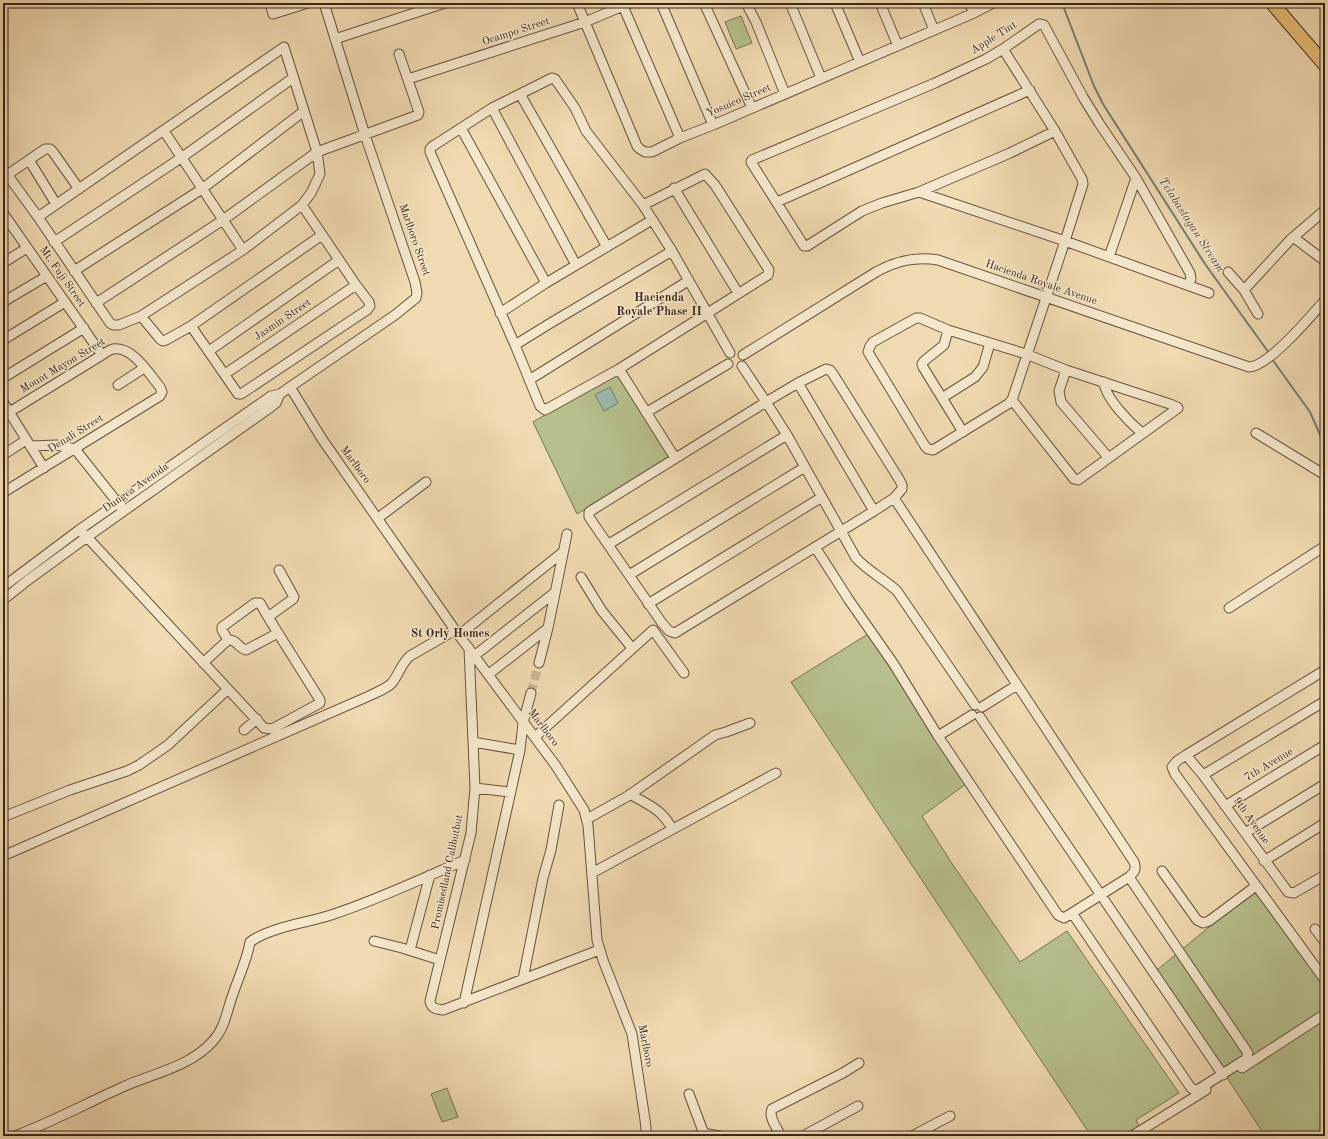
<svg xmlns="http://www.w3.org/2000/svg" width="1328" height="1139" viewBox="0 0 1328 1139" font-family="'Old Standard TT',serif">
<style>
.green{fill:#b7c08d;stroke:#787254}
.water{fill:#9bbab1;stroke:#747e75}
.lines{fill:none;stroke-linecap:round;stroke-linejoin:round}
.stream{stroke:#747e75;stroke-width:2}
.minor-tunnel{stroke:#ccb693;stroke-width:9;stroke-dasharray:9 4.5;stroke-linecap:butt}
.minor-casing{stroke:#685240;stroke-width:11}
.highway-casing{stroke:#3a251b;stroke-width:15}
.minor{stroke:#f5e7cc;stroke-width:9}
.highway{stroke:#e8bd78;stroke-width:13}
.labels{text-anchor:middle;dominant-baseline:central;stroke-width:3;stroke-linejoin:round;paint-order:stroke}
.street-label{font-size:11px;fill:#3a251b;stroke:#f5e7cc}
.water-label{font-size:12px;font-style:italic;fill:#524a40;stroke:#f5e7cc}
.neighbourhood-label{font-size:12px;font-weight:bold;fill:#3a251b;stroke:#f5e7cc}
</style>
<rect width="100%" height="100%" fill="#f0dab1"/>
<filter id="stains"><feTurbulence type="fractalNoise" baseFrequency=".005" numOctaves="4"/><feColorMatrix values="0 0 0 0 .2 0 0 0 0 .09 0 0 0 0 .02 0 0 0 .5 -.17"/></filter>
<radialGradient id="worn" r=".72"><stop offset=".6" stop-color="#630" stop-opacity="0"/><stop offset="1" stop-color="#630" stop-opacity=".3"/></radialGradient>
<!-- green -->
<path class="green" d="M 741,16 L 752,43 L 736,49 L 725,22 Z
M 622,370 L 675,457 L 577,514 L 533,422 Z
M 868,634 L 966,784 L 922,816 L 951,862 L 1020,962 L 1067,931 L 1179,1093 L 1136,1120 L 1140,1128 L 1127,1136 L 1091,1136 L 791,682 Z
M 1255,889 L 1325,984 L 1325,1136 L 1265,1136 L 1157,970 Z
M 447,1088 L 458,1117 L 442,1122 L 431,1094 Z"/>
<!-- water -->
<path class="water" d="M 610,387 L 618,403 L 604,411 L 595,395 Z"/>
<g class="lines">
<!-- stream -->
<path class="stream" d="M 1062,3 L 1094,86 L 1103,104 L 1205,264 L 1269,353
M 1272,359 L 1310,412 L 1325,446"/>
<!-- minor-tunnel -->
<path class="minor-tunnel" d="M 531,693 L 539,663"/>
<!-- minor casing -->
<g class="minor-casing">
<path id="minor" d="M 270,3 L 273,14 L 308,3
M 577,3 L 637,146 L 640,149 L 645,152 L 652,152 L 680,138 L 713,125 L 974,13 L 993,3
M 661,3 L 713,125
M 704,3 L 752,108
M 746,3 L 756,22 L 785,94
M 790,3 L 821,78
M 835,3 L 860,62
M 880,3 L 898,46
M 923,3 L 934,30
M 969,3 L 974,13
M 623,6 L 680,138
M 335,39 L 445,3
M 1003,49 L 1055,131 L 1082,179 L 1083,184 L 1065,241 L 1012,400 L 1008,404 L 933,450 L 928,449 L 925,446 L 868,352 L 870,346 L 873,342 L 916,318 L 920,318 L 948,330 L 1026,354 L 1066,370 L 1170,404 L 1177,407 L 1178,408 L 1078,480 L 1074,479 L 1012,400
M 552,78 L 555,79 L 575,108 L 586,131 L 643,205 L 705,174 L 715,185 L 769,270 L 768,275 L 619,369 L 545,410 L 540,406 L 515,345 L 430,152 L 430,149 L 433,146 L 492,108 Z
M 408,79 L 585,22 L 630,3
M 520,94 L 607,247
M 492,108 L 576,265
M 461,128 L 546,283
M 164,131 L 243,250
M 29,160 L 56,204
M 674,188 L 738,293
M 919,192 L 1010,153 L 1055,131
M 777,202 L 1030,90
M 643,205 L 672,251 L 730,353
M 3,213 L 102,355
M 38,217 L 284,47 L 317,152 L 320,174 L 311,193 L 302,205 L 243,250 L 141,316 L 119,325 L 113,325 L 110,323 L 38,217 L 9,177 L 10,173 L 45,149 L 50,149 L 53,152 L 79,189
M 1293,237 L 1325,261
M 54,242 L 181,158 L 293,78
M 1109,257 L 1136,178
M 3,263 L 27,248
M 74,271 L 202,189 L 304,111
M 1228,272 L 1244,290 L 1258,314
M 1188,285 L 1191,279 L 1190,273 L 1136,178 L 1099,123 L 1083,97 L 1044,25 L 1039,24 L 1003,49 L 986,59 L 935,83 L 752,160 L 751,162 L 804,246 L 807,246 L 862,211 L 882,203 L 919,192 L 1065,241 L 1209,293
M 1244,290 L 1290,240 L 1325,210
M 3,302 L 47,276
M 96,303 L 223,220 L 317,152 L 418,115 L 419,112 L 399,54
M 500,313 L 546,283 L 652,220
M 141,316 L 160,339 L 163,341 L 166,340 L 191,326 L 322,235
M 191,326 L 238,394 L 241,394 L 367,310 L 370,306 L 369,302 L 356,285 L 302,205
M 948,330 L 944,345 L 924,361 L 922,364 L 923,367 L 963,432
M 3,340 L 65,302
M 515,345 L 549,324 L 672,251
M 209,351 L 339,260
M 743,355 L 876,272 C 896,261 915,256 938,260 L 1249,367 C 1268,367 1312,315 1325,300
M 742,366 L 766,402 L 787,435 L 856,558 C 868,571 884,579 897,591 L 975,705
M 619,369 L 675,458
M 826,369 L 830,370 L 833,374 L 899,479 L 902,485 L 902,489 L 894,498 L 874,511 L 675,633 L 669,631 L 662,623 L 589,517 L 589,512 L 766,402 L 798,383 Z
M 1066,370 L 1059,391 L 1061,402 L 1108,457
M 225,374 L 356,285
M 3,378 L 84,328
M 529,380 L 688,281
M 1104,382 C 1105,398 1130,423 1142,433
M 798,383 L 874,511
M 118,385 L 144,368
M 290,387 L 322,439 L 455,630 L 556,766 L 584,810 L 588,825 L 597,940 L 603,960 L 632,1034 L 645,1120 L 646,1128 L 645,1136
M 942,398 L 975,377 L 983,367 L 990,343
M 3,402 L 44,468
M 647,412 L 728,364
M 3,416 L 102,355 C 105,353 109,350 113,349 C 132,345 150,375 160,387 L 162,392 L 160,396 L 4,492
M 1256,433 L 1325,475
M 30,446 L 57,445 L 75,449 L 121,507
M 3,455 L 26,440
M 378,518 L 426,482
M 79,530 L 87,537 L 264,728 L 272,729 L 320,703 L 320,700 L 278,633
M 609,544 L 787,435
M 815,547 L 849,600 L 893,663 L 938,736 L 1058,915 L 1064,918 L 1072,913 L 1191,1088 L 1194,1090 L 1199,1089 L 1246,1059 L 1248,1053 L 1129,877 C 1134,872 1137,870 1134,862 L 894,498
M 629,575 L 805,467
M 581,577 L 602,611 L 632,648
M 3,587 L 79,530 L 271,396 L 280,394 L 290,387 L 395,315 L 416,298 L 417,293 L 415,282 L 365,135 L 324,3
M 3,600 L 28,580 L 87,537 L 271,407 L 276,403 L 280,394
M 648,604 L 822,497
M 1229,608 L 1325,546
M 459,635 L 563,552
M 228,640 L 222,630 L 222,627 L 255,603 L 260,603 L 268,617
M 469,648 L 475,788 L 471,833 L 430,1001 C 431,1009 437,1009 443,1010 L 599,950
M 474,656 L 554,593
M 203,663 L 228,640 C 237,639 238,648 246,650 L 278,633 L 268,617 L 293,599 L 294,597 L 279,570
M 539,663 L 548,628 L 567,534
M 1325,670 L 1186,755 L 1177,761 L 1172,767 L 1175,774 L 1325,980
M 489,674 L 548,628
M 982,707 L 1017,685
M 980,717 L 1223,1075
M 244,730 L 257,719
M 938,736 L 972,715
M 535,737 L 653,630 L 684,673
M 473,742 L 520,750
M 1186,755 L 1203,775 L 1288,892 L 1294,893 L 1325,875
M 1203,775 L 1325,701
M 475,788 L 510,792
M 630,794 C 648,805 662,809 672,829
M 1225,806 L 1325,745
M 3,817 L 70,790 L 127,771 L 139,765 L 168,745 L 228,689
M 587,819 L 628,796 L 715,735 L 726,732 L 750,723
M 1245,833 L 1325,784
M 3,856 L 369,696 C 377,692 386,689 392,683 C 399,674 401,664 410,656 L 455,630
M 1264,861 L 1325,823
M 1162,871 L 1197,920 L 1203,923 L 1209,921 L 1256,886
M 592,873 L 776,773
M 1072,913 L 1129,877
M 1315,929 L 1325,942
M 374,941 L 402,948 L 440,960
M 410,950 L 430,875
M 523,979 L 543,878 L 551,850 L 559,805
M 464,1003 L 520,750 L 523,723 L 531,693
M 1242,1068 L 1325,1014
M 689,1094 L 704,1134
M 15,1136 C 52,1122 89,1102 125,1086 C 155,1073 191,1066 213,1041 C 225,1028 227,1010 233,994 C 239,976 247,960 250,942 C 270,927 307,923 331,915 C 377,900 421,879 465,860
M 696,1136 L 708,1134 L 720,1136
M 781,1136 C 777,1128 768,1117 772,1109 L 843,1073 L 859,1063
M 803,1136 L 858,1106
M 912,1136 L 950,1116
M 1132,1136 L 1206,1090"/>
</g>
<!-- highway casing -->
<g class="highway-casing">
<path id="highway" d="M 1272,3 L 1325,65"/>
</g>
<!-- minor -->
<use href="#minor" class="minor"/>
<!-- highway -->
<use href="#highway" class="highway"/>
</g>
<g class="labels">
<!-- street labels -->
<g class="street-label">
<text transform="translate(516 32) rotate(-18)">Ocampo Street</text>
<text transform="translate(994 38) rotate(-32)">Apple Tint</text>
<text transform="translate(739 101) rotate(-23)">Yosuico Street</text>
<text transform="translate(414 240) rotate(71)">Marlboro Street</text>
<text transform="translate(62 277) rotate(55)">Mt. Fuji Street</text>
<text transform="translate(1041 283) rotate(19)">Hacienda Royale Avenue</text>
<text transform="translate(283 320) rotate(-34)">Jasmin Street</text>
<text transform="translate(63 366) rotate(-31)">Mount Mayon Street</text>
<text transform="translate(76 434) rotate(-32)">Denali Street</text>
<text transform="translate(355 465) rotate(54)">Marlboro</text>
<text transform="translate(136 488) rotate(-35)">Dungca Avenida</text>
<text transform="translate(543 728) rotate(53)">Marlboro</text>
<text transform="translate(1269 765) rotate(-31)">7th Avenue</text>
<text transform="translate(1251 821) rotate(55)">9th Avenue</text>
<text transform="translate(448 872) rotate(-78)">Promisedland Calibutbut</text>
<text transform="translate(645 1046) rotate(79)">Marlboro</text>
</g>
<!-- water labels -->
<g class="water-label">
<text transform="translate(1191 225) rotate(57)">Telabastagan Stream</text>
</g>
<!-- neighbourhood labels -->
<g class="neighbourhood-label">
<text x="659" y="298">Hacienda<tspan x="659" dy="14">Royale Phase II</tspan></text>
<text x="450" y="634">St Orly Homes</text>
</g>
</g>
<!-- margin -->
<rect width="1328" height="1139" fill="none" stroke="#f0dab1" stroke-width="16"/>
<rect x="4" y="4" width="1320" height="1131" fill="none" stroke="#3a251b" stroke-width="2"/>
<rect x="8" y="8" width="1312" height="1123" fill="none" stroke="#3a251b"/>
<rect width="100%" height="100%" filter="url(#stains)"/>
<rect width="100%" height="100%" fill="url(#worn)"/>
</svg>
